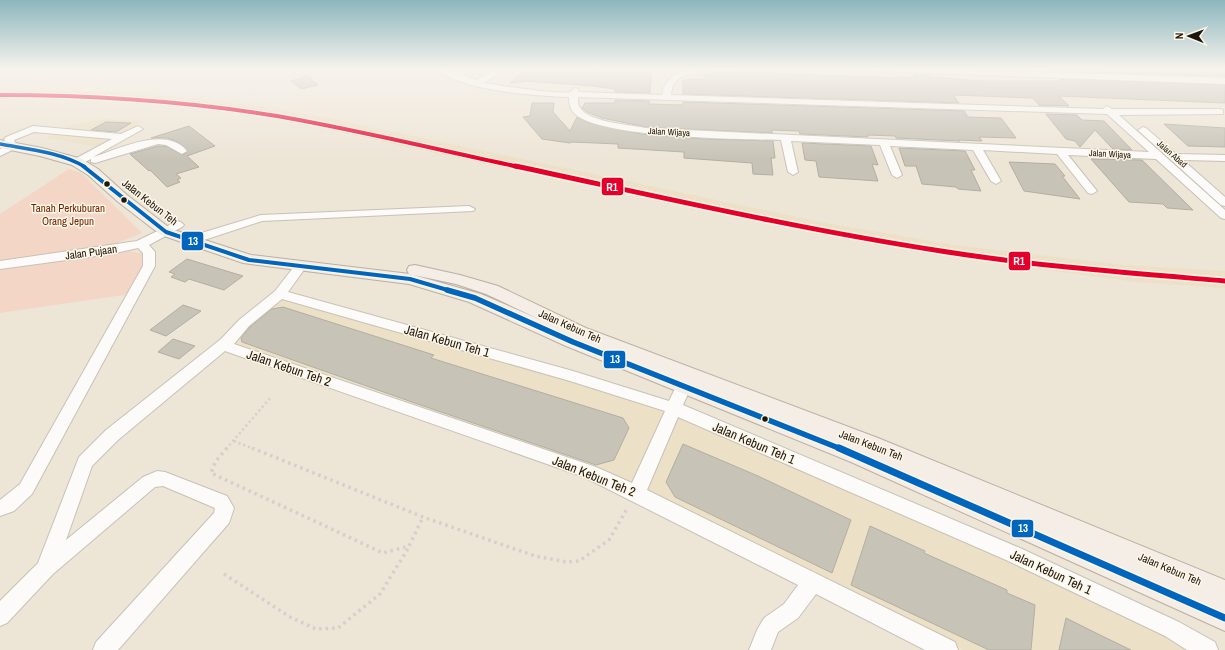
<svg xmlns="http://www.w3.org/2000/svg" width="1225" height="650" viewBox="0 0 1225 650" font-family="'Archivo Narrow',sans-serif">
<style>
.built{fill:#ece0c7}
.green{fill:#f3d6c6}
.building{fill:#c7c3b7;stroke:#b2aea2}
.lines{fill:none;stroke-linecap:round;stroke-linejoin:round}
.minor-casing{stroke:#c7c2b6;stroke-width:2}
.major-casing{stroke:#bbafa1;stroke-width:2}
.path-far1{stroke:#d2d0cc;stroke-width:2.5;stroke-dasharray:2 3;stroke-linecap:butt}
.path{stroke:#d2d0cc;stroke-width:3.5;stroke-dasharray:2.5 4;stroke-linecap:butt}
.minor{fill:#fcfbf9;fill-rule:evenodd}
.major{fill:#f4eee7;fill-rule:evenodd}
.bus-1-far3-casing{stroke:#fef6e6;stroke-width:5.5}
.bus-1-far2-casing{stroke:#fef6e6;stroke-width:6}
.bus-1-far1-casing{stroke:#fef6e6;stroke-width:8}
.bus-1-casing{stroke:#fef6e6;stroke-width:10}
.bus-1-far3{stroke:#0065bd;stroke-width:3.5}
.bus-1-far2{stroke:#0065bd;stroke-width:4}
.bus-1-far1{stroke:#0065bd;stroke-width:5.5}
.bus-1{stroke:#0065bd;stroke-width:7}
.rail-1-far1-casing{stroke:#fef6e6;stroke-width:6}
.rail-1-casing{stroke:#fef6e6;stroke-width:8}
.rail-1-far1{stroke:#e4002b;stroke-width:4}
.rail-1{stroke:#e4002b;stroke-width:5}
.bus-dot{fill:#1c170e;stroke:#fef6e6;stroke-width:1.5}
.labels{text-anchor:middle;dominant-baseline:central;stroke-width:3;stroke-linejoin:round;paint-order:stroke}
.far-street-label{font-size:9px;fill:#1c170e;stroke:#fef6e6}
.street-label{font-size:11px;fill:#1c170e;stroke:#fef6e6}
.park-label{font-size:11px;fill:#6e2605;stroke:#fef6e6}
.near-street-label{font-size:13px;fill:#1c170e;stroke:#fef6e6}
.line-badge{stroke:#fef6e6;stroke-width:1.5}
.badge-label{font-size:11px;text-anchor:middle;font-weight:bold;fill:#fff}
</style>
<rect width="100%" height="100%" fill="#ede5d6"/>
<!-- built -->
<path class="built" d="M 0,90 L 127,93 L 197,98 L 260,106 L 323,117 L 831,224 L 955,245 L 1125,265 L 1225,271 L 1225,288 L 1136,282 L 958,258 L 829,236 L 379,141 L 313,125 L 250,113 L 188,105 L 117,99 L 0,97 Z
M 104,119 L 143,121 L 98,147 L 46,138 L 71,125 Z
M 279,299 L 547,373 L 665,411 L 957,536 L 1195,650 L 963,650 L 632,484 L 232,344 L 233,340 Z"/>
<!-- green -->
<path class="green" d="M 69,169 L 81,173 L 142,233 L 105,248 L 0,261 L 0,214 Z
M 129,251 L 148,255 L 130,294 L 0,313 L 0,270 Z"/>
<!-- building -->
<path class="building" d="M 525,69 L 604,70 L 604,69 L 652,69 L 650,93 L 615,92 L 615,89 L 593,86 L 527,81 L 510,83 Z
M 1048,69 L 1225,69 L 1225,76 L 1050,71 Z
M 714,71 L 896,78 L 916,77 L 914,74 L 929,75 L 931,77 L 979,81 L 1061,81 L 1059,79 L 1225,85 L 1225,103 L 1059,96 L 1069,106 L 1039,105 L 1033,98 L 953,95 L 959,103 L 683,94 L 683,80 L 705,79 L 704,74 L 715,74 Z
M 308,76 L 318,85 L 301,89 L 291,81 Z
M 615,100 L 649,101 L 649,104 L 683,105 L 683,102 L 964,111 L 968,117 L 1001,118 L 1016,138 L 979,137 L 982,141 L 959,140 L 960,141 L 896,138 L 895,136 L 867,135 L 868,137 L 800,134 L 799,131 L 772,130 L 772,133 L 646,127 L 602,118 L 587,112 L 582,108 L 585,103 L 615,103 Z
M 532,103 L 554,103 L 553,112 L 570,131 L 577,117 L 589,123 L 641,134 L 705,139 L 773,141 L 775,158 L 771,158 L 773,175 L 753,174 L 752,163 L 684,158 L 684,152 L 618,148 L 618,144 L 572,142 L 570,143 L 542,139 L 523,117 L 530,116 Z
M 1046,114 L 1077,115 L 1082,120 L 1104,121 L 1132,150 L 1113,149 L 1095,130 L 1080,147 L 1075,141 L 1066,139 Z
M 106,122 L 131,123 L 116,132 L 91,130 Z
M 1164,124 L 1225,128 L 1225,147 L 1188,146 Z
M 189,126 L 215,146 L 187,156 L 199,167 L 176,174 L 181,178 L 177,180 L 180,182 L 167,187 L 150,170 L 149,171 L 130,154 L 158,146 L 166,146 L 183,155 L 188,151 L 178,142 L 167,138 L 151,138 Z
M 802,143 L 871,146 L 878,165 L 872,164 L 878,181 L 819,177 L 816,161 L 805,160 Z
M 899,148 L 965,151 L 975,170 L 971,170 L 981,191 L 958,189 L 956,187 L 922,184 L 916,166 L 905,166 Z
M 1091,159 L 1142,160 L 1193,210 L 1167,208 L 1163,204 L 1129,202 Z
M 1009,162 L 1055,164 L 1065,176 L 1062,176 L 1080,199 L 1024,191 Z
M 187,259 L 243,276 L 224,290 L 189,279 L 185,282 L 171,277 L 175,274 L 169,272 Z
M 183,305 L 201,311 L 166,336 L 150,330 Z
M 283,307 L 434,355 L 431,358 L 623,418 L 629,428 L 614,460 L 596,465 L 409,401 L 242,342 L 241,338 L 250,327 L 272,309 Z
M 173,339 L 195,346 L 179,359 L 158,352 Z
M 683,444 L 758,476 L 851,520 L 832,573 L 675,497 L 666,482 Z
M 870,526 L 925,551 L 924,553 L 1007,590 L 1007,593 L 1035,605 L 1031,650 L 989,650 L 851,585 Z
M 1066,618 L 1098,634 L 1131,650 L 1059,650 Z"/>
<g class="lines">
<!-- minor casing -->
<g class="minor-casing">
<path id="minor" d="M 290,69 L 299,69 L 302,72 L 298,74 Z
M 438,69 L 448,69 L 476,80 L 496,69 L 506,69 L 484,83 C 495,85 564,95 570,92 C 572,91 573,89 575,88 L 578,89 L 579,92 L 662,95 C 666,73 685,69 704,69 C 693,79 674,69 671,95 L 1103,109 L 1107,106 L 1112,109 L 1220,109 L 1223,110 L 1223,114 L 1119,115 L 1225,210 L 1225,219 L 1221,218 L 1156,159 L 1068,155 L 1097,191 L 1092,194 L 1088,193 L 1057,154 L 983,150 L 1001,181 L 996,184 L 991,181 L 973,150 L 890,146 L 902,175 L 897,178 L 892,175 L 880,145 L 791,141 L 798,172 L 793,175 L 788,172 L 781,140 C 741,139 601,138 575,114 C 570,110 569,103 569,97 C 539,96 459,91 438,69 ZM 578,97 L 1107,114 L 1149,152 L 646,128 C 631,125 590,122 581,109 C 578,106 578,101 578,97 Z
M 870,69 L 943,69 L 1225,78 L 1225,84 L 874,71 Z
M 33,126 L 121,134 L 138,126 L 143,129 L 93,157 C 119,149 166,125 187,151 L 182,154 L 166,145 L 158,144 L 95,163 L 91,162 L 91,159 L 81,164 L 73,164 L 72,162 L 73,160 L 112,139 L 34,132 L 14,140 L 17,146 L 16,148 L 0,156 L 0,149 L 7,145 L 4,139 L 6,137 Z
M 1143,127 L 1146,128 L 1176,154 L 1225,155 L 1225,161 L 1183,160 L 1225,197 L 1225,206 L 1221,205 L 1140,132 L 1138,130 Z
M 469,206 L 475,209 L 473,211 L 262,221 L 192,244 L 186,240 L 188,237 L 261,215 Z
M 178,221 L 182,223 L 184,225 L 182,227 L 149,245 L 155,252 L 155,266 L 32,494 L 14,511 L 0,516 L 0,500 L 20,484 L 143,266 L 143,253 L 138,248 L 111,254 L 0,269 L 0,261 L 137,241 Z
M 300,263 L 306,267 L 288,292 L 573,371 L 669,401 L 683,372 L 688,371 L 693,372 L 696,376 L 683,405 L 1020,548 L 1179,622 L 1215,642 L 1218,650 L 1187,650 L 1165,636 L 1006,560 L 678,417 L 647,490 L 955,642 L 958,650 L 925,650 L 816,594 L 798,618 L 778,632 L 771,650 L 749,650 L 757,630 L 764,618 L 784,604 L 798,585 L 584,477 L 225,351 L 118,440 L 92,466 L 66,540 L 143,477 L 157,471 L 165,472 L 227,496 L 234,508 L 229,523 L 118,650 L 93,650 L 96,642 L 214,513 L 215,508 L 163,486 L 155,487 L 53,574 L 7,623 L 0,626 L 0,601 L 38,563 L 79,457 L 106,430 L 221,339 L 239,320 L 275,291 L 296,264 ZM 282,299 L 570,381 L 665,411 L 632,483 L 596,467 L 234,344 L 249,326 Z"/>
</g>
<!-- major casing -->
<g class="major-casing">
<path id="major" d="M 0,140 L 42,148 L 82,159 L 98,169 L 127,195 L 171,229 L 251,255 L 410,274 L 481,294 L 541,320 L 486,294 L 456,284 L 409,274 L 407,270 L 409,266 L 415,265 L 460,275 L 498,286 L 586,328 L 878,438 L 1225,580 L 1225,631 L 851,462 L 566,346 L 469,302 L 409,284 L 243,263 L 161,235 L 117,201 L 88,175 L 72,165 L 40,156 L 0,148 Z"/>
</g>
<!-- path-far1 -->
<path class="path-far1" d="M 234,441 L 254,449
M 226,449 L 271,397"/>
<!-- path -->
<path class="path" d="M 227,448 L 216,461 L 211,473 L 383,553 L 409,546 L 423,517
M 252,448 L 423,517 L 535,556 L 567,562 L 579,561 L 609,540 L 628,507
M 224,574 L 290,617 L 316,629 L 338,628 L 380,594 L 409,547"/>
<!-- minor -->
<use href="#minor" class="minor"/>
<!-- major -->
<use href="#major" class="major"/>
<!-- bus-1-far3 casing -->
<g class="bus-1-far3-casing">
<path id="bus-1-far3" d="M 0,144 C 27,149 61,152 85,167"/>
</g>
<!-- bus-1-far2 casing -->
<g class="bus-1-far2-casing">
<path id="bus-1-far2" d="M 83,166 L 166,232 L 249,260 L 410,279 L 451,291"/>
</g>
<!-- bus-1-far1 casing -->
<g class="bus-1-far1-casing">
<path id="bus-1-far1" d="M 447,290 L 475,298 L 573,342 L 841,449"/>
</g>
<!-- bus-1 casing -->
<g class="bus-1-casing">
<path id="bus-1" d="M 839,448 L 1225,618"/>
</g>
<!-- bus-1-far3 -->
<use href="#bus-1-far3" class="bus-1-far3"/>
<!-- bus-1-far2 -->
<use href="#bus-1-far2" class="bus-1-far2"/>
<!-- bus-1-far1 -->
<use href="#bus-1-far1" class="bus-1-far1"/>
<!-- bus-1 -->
<use href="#bus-1" class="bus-1"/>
<!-- rail-1-far1 casing -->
<g class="rail-1-far1-casing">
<path id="rail-1-far1" d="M 0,95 C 93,95 185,101 277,116 C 358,130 439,150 519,167"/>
</g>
<!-- rail-1 casing -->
<g class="rail-1-casing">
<path id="rail-1" d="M 515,166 C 656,196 798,229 941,251 C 1035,266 1130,273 1225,281"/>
</g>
<!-- rail-1-far1 -->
<use href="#rail-1-far1" class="rail-1-far1"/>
<!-- rail-1 -->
<use href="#rail-1" class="rail-1"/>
</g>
<!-- sky -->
<linearGradient id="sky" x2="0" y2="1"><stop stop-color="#8cb6be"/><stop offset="0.43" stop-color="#f7f3ed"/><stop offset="1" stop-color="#f7f3ed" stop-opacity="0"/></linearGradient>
<rect width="1225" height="160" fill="url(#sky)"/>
<!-- markers -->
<g class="bus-dot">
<circle cx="107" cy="184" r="3.5"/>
<circle cx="124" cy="200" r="3.5"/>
<circle cx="765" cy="419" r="3.5"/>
</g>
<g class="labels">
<!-- far-street labels -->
<g class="far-street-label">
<text transform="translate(669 132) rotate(3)">Jalan Wijaya</text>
<text transform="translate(1110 154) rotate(3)">Jalan Wijaya</text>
<text transform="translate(1172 154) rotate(41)">Jalan Abad</text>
</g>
<!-- street labels -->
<g class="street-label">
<text transform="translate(150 202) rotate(38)">Jalan Kebun Teh</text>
<text transform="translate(91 252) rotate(-8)">Jalan Pujaan</text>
<text transform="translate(570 326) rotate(24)">Jalan Kebun Teh</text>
<text transform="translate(871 445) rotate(21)">Jalan Kebun Teh</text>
<text transform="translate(1170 569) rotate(23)">Jalan Kebun Teh</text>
</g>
<!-- park labels -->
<g class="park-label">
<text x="68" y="208">Tanah Perkuburan<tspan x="68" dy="13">Orang Jepun</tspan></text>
</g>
<!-- near-street labels -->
<g class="near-street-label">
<text transform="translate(447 341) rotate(16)">Jalan Kebun Teh 1</text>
<text transform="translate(289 368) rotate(19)">Jalan Kebun Teh 2</text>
<text transform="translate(754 443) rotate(23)">Jalan Kebun Teh 1</text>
<text transform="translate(594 476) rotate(22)">Jalan Kebun Teh 2</text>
<text transform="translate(1051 572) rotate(25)">Jalan Kebun Teh 1</text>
</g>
</g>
<g class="line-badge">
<rect x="601" y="177" width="23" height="19" rx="4" fill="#e4002b"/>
<rect x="181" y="231" width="23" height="20" rx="4" fill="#0065bd"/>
<rect x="1008" y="251" width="23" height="20" rx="4" fill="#e4002b"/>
<rect x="603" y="350" width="23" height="19" rx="4" fill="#0065bd"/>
<rect x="1011" y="519" width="23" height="19" rx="4" fill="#0065bd"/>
</g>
<g class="badge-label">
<text x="612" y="191">R1</text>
<text x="193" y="245">13</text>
<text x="1019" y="265">R1</text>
<text x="615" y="363">13</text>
<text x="1023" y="532">13</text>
</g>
<!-- north arrow -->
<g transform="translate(1189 36) rotate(271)" stroke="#fef6e6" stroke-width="3" paint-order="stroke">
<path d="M0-3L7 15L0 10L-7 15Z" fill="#1c170e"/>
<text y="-6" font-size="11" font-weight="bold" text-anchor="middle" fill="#1c170e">N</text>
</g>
</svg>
